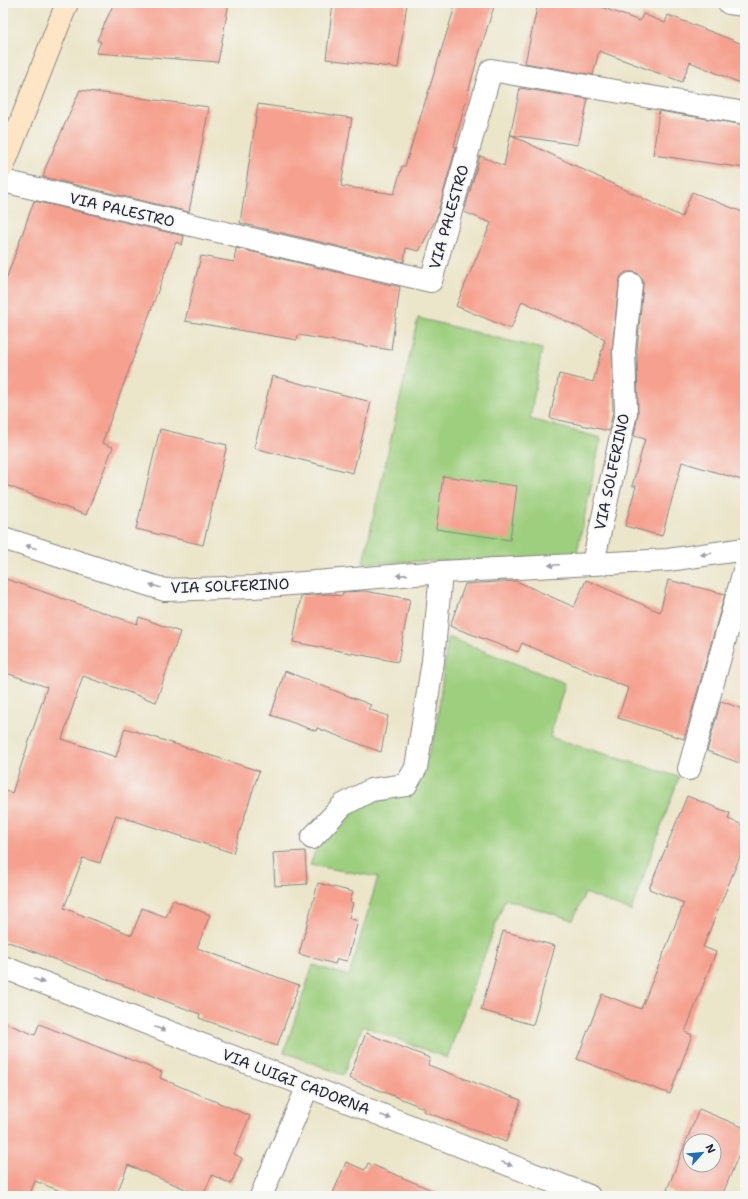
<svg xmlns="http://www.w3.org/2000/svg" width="748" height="1199" viewBox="0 0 748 1199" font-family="'Shantell Sans',sans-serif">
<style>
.green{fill:#9ecf7e;stroke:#60785c}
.building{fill:#f6a18f;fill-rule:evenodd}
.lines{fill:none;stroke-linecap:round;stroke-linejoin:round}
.minor-casing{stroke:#868482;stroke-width:24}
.secondary-casing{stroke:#868482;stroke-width:24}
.minor{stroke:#fff;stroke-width:22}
.secondary{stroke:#fde5c5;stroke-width:22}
.oneway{fill:#9c9ca7}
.labels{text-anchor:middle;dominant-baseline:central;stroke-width:4;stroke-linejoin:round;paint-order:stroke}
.street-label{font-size:15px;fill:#22223b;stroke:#f6f6f2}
</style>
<rect width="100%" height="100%" fill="#f6f6f2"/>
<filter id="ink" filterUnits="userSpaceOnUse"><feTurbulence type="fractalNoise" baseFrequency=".025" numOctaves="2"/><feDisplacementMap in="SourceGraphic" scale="8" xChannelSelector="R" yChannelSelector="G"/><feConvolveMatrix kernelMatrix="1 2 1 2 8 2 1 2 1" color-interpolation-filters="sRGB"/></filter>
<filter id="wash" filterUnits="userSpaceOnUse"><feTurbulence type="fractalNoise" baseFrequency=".012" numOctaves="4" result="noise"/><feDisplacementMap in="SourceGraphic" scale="16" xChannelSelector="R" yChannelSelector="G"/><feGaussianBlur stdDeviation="0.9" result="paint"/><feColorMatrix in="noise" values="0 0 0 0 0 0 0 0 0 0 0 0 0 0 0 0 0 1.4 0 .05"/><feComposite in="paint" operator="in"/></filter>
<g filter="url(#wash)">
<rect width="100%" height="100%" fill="#ebe5c9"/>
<!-- green -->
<path class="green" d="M 418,318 L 542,349 L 530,419 L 601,438 L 576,557 L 363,563 Z
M 448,637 L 565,683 L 550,737 L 679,777 L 631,911 L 585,893 L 573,920 L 505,899 L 447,1058 L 363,1026 L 343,1075 L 284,1052 L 313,965 L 349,976 L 378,877 L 310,865 L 316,849 L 346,816 L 370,803 L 395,796 L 427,759 L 436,729 Z"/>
<g id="blocks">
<!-- building -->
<path class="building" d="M 114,3 L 229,3 L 218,62 L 96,53 L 101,42 L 97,40 Z
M 333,3 L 407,3 L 398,68 L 326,59 Z
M 456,3 L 495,3 L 475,67 L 454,146 L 456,147 L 436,219 L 419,251 L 406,248 L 404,262 L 240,223 L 258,104 L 352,118 L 341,186 L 394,194 L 402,166 L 405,166 Z
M 538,3 L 590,3 L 640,21 L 643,14 L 665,23 L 668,15 L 745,45 L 745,85 L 690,62 L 682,82 L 599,51 L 593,75 L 525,63 Z
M 520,88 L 588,99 L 578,145 L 511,135 L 682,217 L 692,192 L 745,213 L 745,481 L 682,462 L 662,536 L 625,526 L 636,486 L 632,486 L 645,439 L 634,436 L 638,413 L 637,350 L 643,285 L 643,279 L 639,274 L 633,272 L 626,272 L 621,276 L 619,283 L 612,349 L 613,412 L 609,431 L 550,418 L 559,374 L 593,382 L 605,339 L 522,301 L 511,329 L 456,306 L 491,223 L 464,212 L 480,156 L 504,166 Z
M 80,90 L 209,107 L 189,212 L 43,177 L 45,172 L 44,171 Z
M 659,111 L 745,125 L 745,168 L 653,155 Z
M 34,201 L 184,236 L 182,245 L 176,242 L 102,443 L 113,447 L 86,515 L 3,484 L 3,288 Z
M 236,248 L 400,287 L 391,350 L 298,335 L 297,340 L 185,321 L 201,256 L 234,262 Z
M 272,376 L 371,402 L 353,473 L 254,448 Z
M 160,429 L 227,445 L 203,545 L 136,529 Z
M 443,476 L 517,486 L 510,540 L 436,529 Z
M 3,578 L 137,624 L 139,617 L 180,632 L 156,702 L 83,676 L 62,739 L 116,757 L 125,728 L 259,771 L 233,853 L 116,815 L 100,863 L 83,858 L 64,908 L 132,935 L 142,908 L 166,917 L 173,900 L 210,915 L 197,948 L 299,985 L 277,1046 L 199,1018 L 200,1014 L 3,940 L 3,790 L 12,793 L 47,687 L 3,672 Z
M 586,580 L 660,612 L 668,580 L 725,594 L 684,739 L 618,718 L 628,688 L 522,643 L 518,652 L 450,626 L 465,584 L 516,581 L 574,607 Z
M 364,591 L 410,599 L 398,662 L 293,642 L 301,596 L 328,594 L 342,596 L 343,592 Z
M 285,671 L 371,705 L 368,709 L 388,716 L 381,752 L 317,728 L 316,731 L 271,715 Z
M 721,701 L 745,710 L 745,765 L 707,751 Z
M 687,796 L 730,813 L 728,819 L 745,826 L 745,844 L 703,947 L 716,952 L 685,1032 L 692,1035 L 670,1094 L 577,1059 L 602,994 L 641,1009 L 684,903 L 649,889 Z
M 305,851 L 307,884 L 275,886 L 273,853 Z
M 318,883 L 353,892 L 350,902 L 353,903 L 349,918 L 358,921 L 347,961 L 337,959 L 335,964 L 299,954 Z
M 503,931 L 555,946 L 533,1025 L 481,1010 Z
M 3,1022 L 35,1035 L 39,1024 L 162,1072 L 160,1078 L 250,1116 L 234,1154 L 242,1158 L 231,1184 L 212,1175 L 203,1196 L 202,1196 L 128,1165 L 116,1196 L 73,1196 L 35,1181 L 29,1196 L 3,1196 Z
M 366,1033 L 430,1058 L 428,1065 L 521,1100 L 506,1142 L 423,1111 L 424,1108 L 349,1078 Z
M 699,1109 L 745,1128 L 745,1139 L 722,1196 L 683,1196 L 667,1190 ZM 690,1141 L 714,1141 L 714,1165 L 690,1165 Z
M 346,1162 L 365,1170 L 368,1163 L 446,1196 L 332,1196 Z"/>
</g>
</g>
<g filter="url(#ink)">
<use href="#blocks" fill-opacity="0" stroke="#868482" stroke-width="1"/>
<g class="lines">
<!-- minor casing -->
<g class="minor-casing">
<path id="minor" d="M 729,3 L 745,5
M 3,181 L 431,281 L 491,70 L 745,113
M 3,538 L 165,590 L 253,587 L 441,572 L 668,560 L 745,549
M 593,563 L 626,413 L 624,350 L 631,284
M 689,769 L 745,567
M 312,838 L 343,805 L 371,790 L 406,785 L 416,768 L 433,661 L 441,572
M 3,967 L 589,1196
M 261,1196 L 308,1086"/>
</g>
<!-- secondary casing -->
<g class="secondary-casing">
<path id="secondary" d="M 3,167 L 67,3"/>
</g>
<!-- minor -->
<use href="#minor" class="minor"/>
<!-- secondary -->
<use href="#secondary" class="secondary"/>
</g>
<!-- one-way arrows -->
<defs><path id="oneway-solid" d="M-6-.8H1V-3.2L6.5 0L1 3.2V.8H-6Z"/></defs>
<g class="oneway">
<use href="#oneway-solid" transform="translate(31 547) rotate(-162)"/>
<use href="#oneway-solid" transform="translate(706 554) rotate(172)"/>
<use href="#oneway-solid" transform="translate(554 565) rotate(177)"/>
<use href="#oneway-solid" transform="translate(402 575) rotate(175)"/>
<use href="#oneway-solid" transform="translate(155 586) rotate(-162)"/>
<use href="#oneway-solid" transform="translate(39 981) rotate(21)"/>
<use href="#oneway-solid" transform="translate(160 1029) rotate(21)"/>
<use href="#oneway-solid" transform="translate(386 1117) rotate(21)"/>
<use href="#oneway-solid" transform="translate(507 1164) rotate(21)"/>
</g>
</g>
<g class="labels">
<!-- street labels -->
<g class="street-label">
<text transform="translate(122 210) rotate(13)">VIA PALESTRO</text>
<text transform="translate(449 217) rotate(-74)">VIA PALESTRO</text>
<text transform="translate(612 472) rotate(-78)">VIA SOLFERINO</text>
<text transform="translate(230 586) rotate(-2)">VIA SOLFERINO</text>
<text transform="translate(296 1082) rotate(21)">VIA LUIGI CADORNA</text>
</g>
</g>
<!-- margin -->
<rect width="748" height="1199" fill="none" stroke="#f6f6f2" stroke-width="16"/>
<!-- north arrow -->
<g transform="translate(702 1153) rotate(63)"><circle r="19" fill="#f6f6f2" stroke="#a1a1a9"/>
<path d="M0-3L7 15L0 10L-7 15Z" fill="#1f6fb2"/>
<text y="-6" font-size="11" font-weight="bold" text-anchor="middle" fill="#22223b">N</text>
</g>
</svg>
